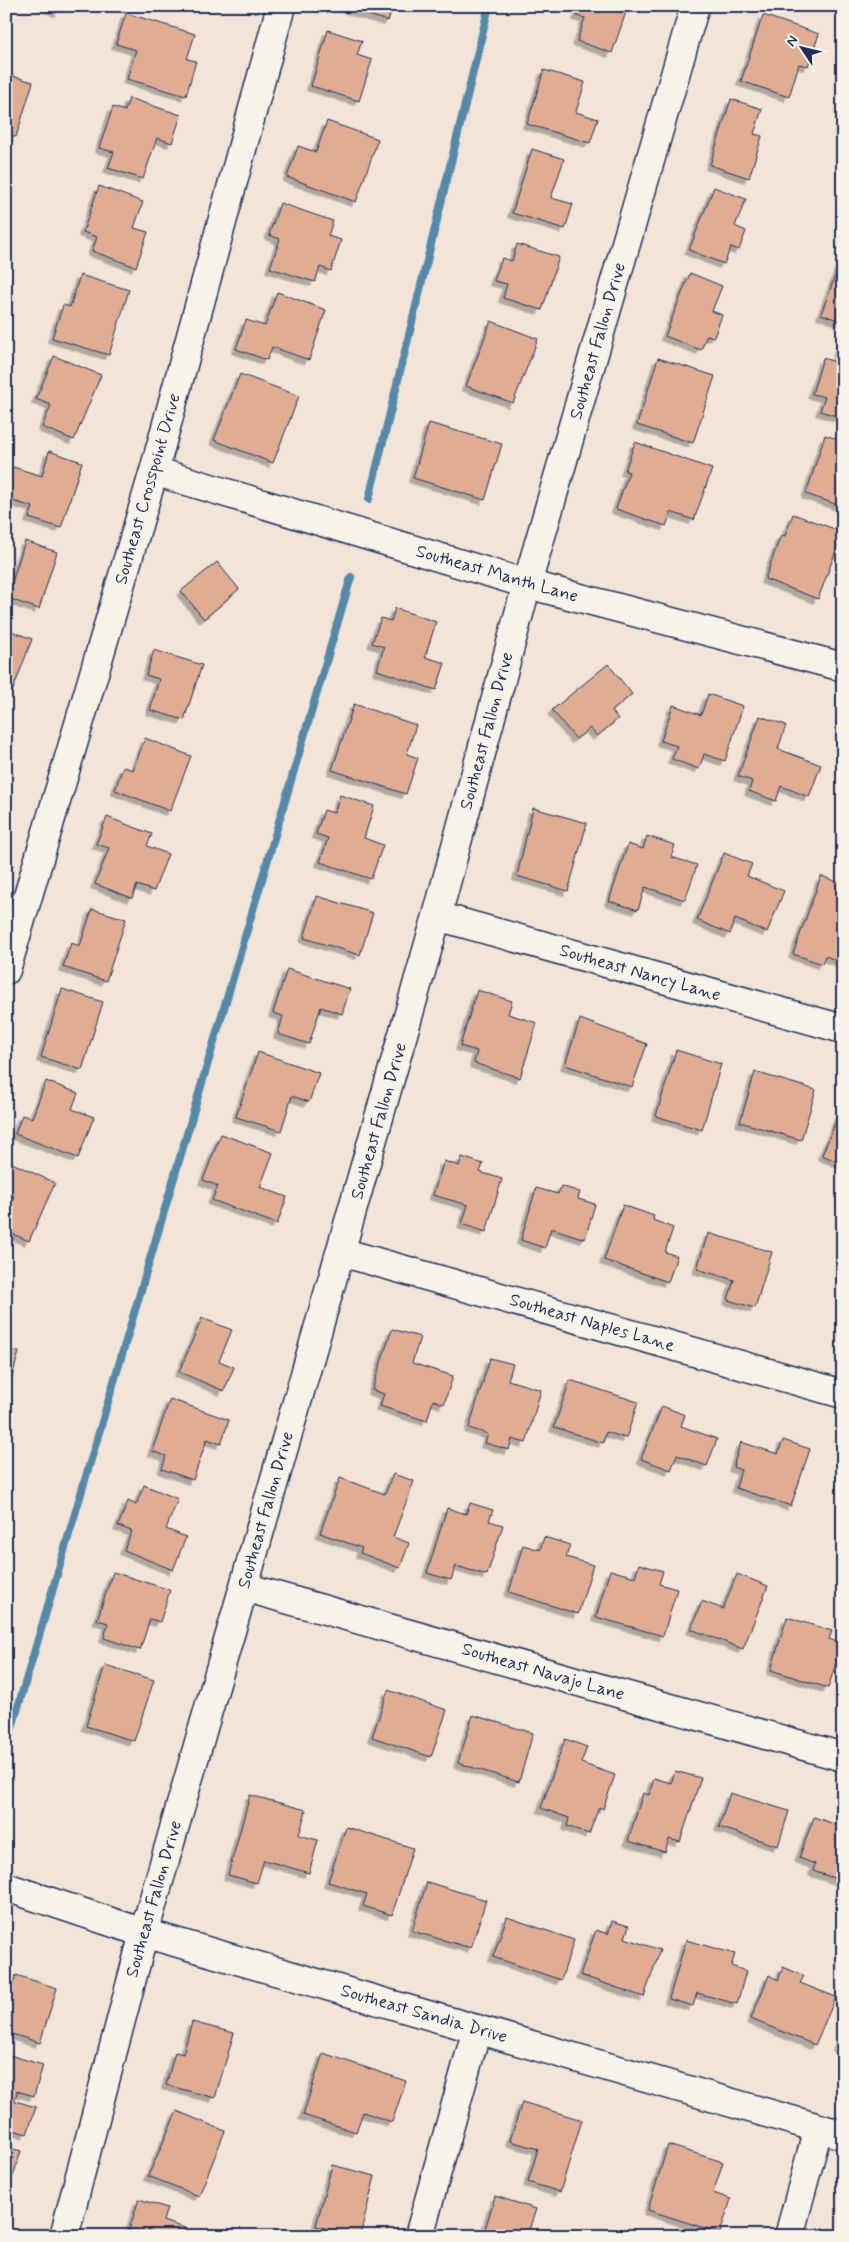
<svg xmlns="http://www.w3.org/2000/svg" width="849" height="2242" viewBox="0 0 849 2242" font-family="Mynerve,sans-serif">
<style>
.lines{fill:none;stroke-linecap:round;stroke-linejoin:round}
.stream{stroke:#5589aa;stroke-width:8}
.building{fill:#e0ad93;stroke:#1b2f5e;filter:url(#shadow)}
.minor-casing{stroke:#1b2f5e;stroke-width:31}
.tertiary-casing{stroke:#1b2f5e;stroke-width:31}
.minor{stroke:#f7f3e8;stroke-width:28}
.tertiary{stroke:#f7f3e8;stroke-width:28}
.labels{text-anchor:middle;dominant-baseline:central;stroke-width:4.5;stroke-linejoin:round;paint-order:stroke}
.street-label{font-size:18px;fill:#1b2f5e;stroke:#f7f3e8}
</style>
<defs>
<filter id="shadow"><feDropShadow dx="-4.5" dy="4.5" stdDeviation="0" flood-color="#0004"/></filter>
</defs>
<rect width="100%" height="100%" fill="#f2e5d7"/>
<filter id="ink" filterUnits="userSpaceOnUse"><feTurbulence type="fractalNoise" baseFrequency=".02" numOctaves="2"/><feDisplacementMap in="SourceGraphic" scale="10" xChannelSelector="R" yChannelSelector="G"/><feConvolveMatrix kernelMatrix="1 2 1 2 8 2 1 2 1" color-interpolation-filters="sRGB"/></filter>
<g filter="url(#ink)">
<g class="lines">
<!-- stream -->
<path class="stream" d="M 369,499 L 489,6
M 6,1748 L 351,577"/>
</g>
<!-- building -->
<path class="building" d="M 43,6 L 61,6 L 59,12 Z
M 340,6 L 393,6 L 388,21 Z
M 581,6 L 628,6 L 612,53 L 577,41 L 585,18 L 577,16 Z
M 126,13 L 195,34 L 187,59 L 196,61 L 186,96 L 127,79 L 136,50 L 116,44 Z
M 763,15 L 819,34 L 808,66 L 799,64 L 789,97 L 741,81 Z
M 328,30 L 362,41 L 357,55 L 372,60 L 359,101 L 311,86 Z
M 544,70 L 585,82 L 576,112 L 598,119 L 590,143 L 527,124 Z
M 6,74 L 33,82 L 16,137 L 6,134 Z
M 129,98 L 181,115 L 172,143 L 157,138 L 143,179 L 108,168 L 114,152 L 99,148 L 113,107 L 125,111 Z
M 731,99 L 762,109 L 754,134 L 762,136 L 749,178 L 710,165 Z
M 327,121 L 378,139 L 356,202 L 287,177 L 298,146 L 316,152 Z
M 532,149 L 564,159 L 551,198 L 573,204 L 565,229 L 512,213 Z
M 99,186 L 143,202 L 134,228 L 148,232 L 136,267 L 92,251 L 97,237 L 83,232 Z
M 714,187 L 746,199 L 735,226 L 746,231 L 739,250 L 731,247 L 724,264 L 689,250 Z
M 280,203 L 333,221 L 328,236 L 341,240 L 331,271 L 320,267 L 315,282 L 270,268 L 280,239 L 269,235 Z
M 517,244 L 559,257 L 542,310 L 503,298 L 507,284 L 494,281 L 502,258 L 512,261 Z
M 843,255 L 843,322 L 821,314 Z
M 690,273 L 722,286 L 712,311 L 722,315 L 714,337 L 707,335 L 701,350 L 665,336 Z
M 80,275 L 129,290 L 109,355 L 52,338 L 63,305 L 70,307 Z
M 277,292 L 326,310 L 309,360 L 272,347 L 267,360 L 236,349 L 246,320 L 265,326 Z
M 491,321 L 538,339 L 513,403 L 466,386 Z
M 840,343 L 843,344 L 843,418 L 820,411 L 825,397 L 812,394 L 823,358 L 835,362 Z
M 54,356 L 101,375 L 74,440 L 42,427 L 51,405 L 36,399 Z
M 658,358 L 715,376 L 693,443 L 637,425 Z
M 240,374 L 299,396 L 273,463 L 214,440 Z
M 429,423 L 502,444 L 485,500 L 413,478 Z
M 825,435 L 843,441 L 841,506 L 806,494 Z
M 635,442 L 712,469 L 694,520 L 671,512 L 666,526 L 616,509 L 629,472 L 625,471 Z
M 49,451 L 82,462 L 61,528 L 29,518 L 33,507 L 6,499 L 6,487 L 13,467 L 42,476 Z
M 793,514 L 843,532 L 818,599 L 765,579 L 781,535 L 785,536 Z
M 25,541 L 57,552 L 39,609 L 7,598 Z
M 217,562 L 239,589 L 204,619 L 181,591 Z
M 395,608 L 436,622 L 425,657 L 445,663 L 436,690 L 377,670 L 384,647 L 372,643 L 381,618 L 391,621 Z
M 6,629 L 32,639 L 11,695 L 6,693 Z
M 154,650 L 202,665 L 184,720 L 150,710 L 159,679 L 146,675 Z
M 608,664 L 632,694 L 612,711 L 618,719 L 597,736 L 590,728 L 576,739 L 552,710 Z
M 708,694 L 743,706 L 725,761 L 704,754 L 699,769 L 672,759 L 677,746 L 661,741 L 673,705 L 701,715 Z
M 354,704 L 416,725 L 407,754 L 418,758 L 406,794 L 332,770 Z
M 760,716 L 786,725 L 778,749 L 821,765 L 809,797 L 781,786 L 776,801 L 749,791 L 752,781 L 738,776 Z
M 145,738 L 191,756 L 170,811 L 115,790 L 123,767 L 133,770 Z
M 340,795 L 374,806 L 364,838 L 383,845 L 371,879 L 320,862 L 328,838 L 316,834 L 324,810 L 334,813 Z
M 533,808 L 587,823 L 568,891 L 517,876 Z
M 107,817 L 152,834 L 147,846 L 168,854 L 154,891 L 137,885 L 132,898 L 95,884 L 109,848 L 96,844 Z
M 647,836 L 675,845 L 671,857 L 697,865 L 685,900 L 645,887 L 638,910 L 609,901 L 628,844 L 643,849 Z
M 724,853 L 752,864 L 747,876 L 784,891 L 767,932 L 735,919 L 730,934 L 697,920 Z
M 821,876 L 843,884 L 843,901 L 839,911 L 843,912 L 841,962 L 825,956 L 822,964 L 793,954 Z
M 317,896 L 373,913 L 360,955 L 304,938 Z
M 92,909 L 126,919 L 106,981 L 63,967 L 71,943 L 80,946 Z
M 287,969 L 350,989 L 342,1014 L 321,1007 L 309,1044 L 278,1034 L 283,1016 L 273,1013 Z
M 62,989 L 103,1002 L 82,1070 L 41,1057 Z
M 477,990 L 512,1001 L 508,1014 L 537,1023 L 520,1078 L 474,1063 L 477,1051 L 460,1046 Z
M 580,1019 L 647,1044 L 632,1087 L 565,1065 Z
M 676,1050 L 721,1064 L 702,1130 L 656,1116 Z
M 258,1052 L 319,1073 L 309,1102 L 292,1096 L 281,1131 L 236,1117 Z
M 755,1072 L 816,1090 L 801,1140 L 740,1122 Z
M 46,1081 L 78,1093 L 72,1109 L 94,1117 L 78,1158 L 15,1134 L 22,1115 L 32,1118 Z
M 840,1112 L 843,1113 L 843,1164 L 822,1155 Z
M 221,1134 L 273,1153 L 260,1187 L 287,1197 L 277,1224 L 212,1200 L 218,1186 L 203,1180 Z
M 462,1157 L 483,1164 L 480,1172 L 502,1179 L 486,1232 L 462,1224 L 468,1205 L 433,1195 L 444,1161 L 459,1166 Z
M 10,1162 L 55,1183 L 29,1241 L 6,1231 L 6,1212 L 14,1196 L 6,1192 L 6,1171 Z
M 561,1186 L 580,1192 L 578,1199 L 595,1204 L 585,1239 L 551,1228 L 545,1248 L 521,1240 L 536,1188 L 558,1194 Z
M 623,1205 L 654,1216 L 653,1220 L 673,1228 L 665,1252 L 677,1256 L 668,1282 L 604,1260 Z
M 708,1233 L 772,1252 L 755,1308 L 728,1300 L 734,1280 L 697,1269 Z
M 202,1318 L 232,1330 L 219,1361 L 234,1367 L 224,1391 L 179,1372 Z
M 392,1329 L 420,1337 L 412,1363 L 453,1376 L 444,1404 L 433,1400 L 427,1421 L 380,1406 L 384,1394 L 372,1390 Z
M 6,1349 L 19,1352 L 6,1398 Z
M 490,1358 L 513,1364 L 508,1380 L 541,1390 L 526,1443 L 512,1439 L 509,1450 L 485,1443 L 488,1434 L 469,1428 Z
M 570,1380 L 638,1402 L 626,1438 L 606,1432 L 603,1443 L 554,1427 Z
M 170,1399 L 229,1420 L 221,1444 L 207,1439 L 193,1480 L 162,1469 L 166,1456 L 152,1451 Z
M 662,1406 L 685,1415 L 681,1426 L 717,1439 L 707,1466 L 677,1455 L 671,1470 L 641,1459 Z
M 783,1440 L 810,1449 L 791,1506 L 736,1488 L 741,1470 L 733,1467 L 741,1442 L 778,1454 Z
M 393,1474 L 414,1481 L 393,1537 L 409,1543 L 400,1568 L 360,1553 L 362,1548 L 320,1533 L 340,1478 L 385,1494 Z
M 144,1485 L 178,1499 L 166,1529 L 186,1537 L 173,1570 L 124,1550 L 132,1531 L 118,1526 L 128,1501 L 136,1505 Z
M 470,1503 L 493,1510 L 489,1521 L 503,1525 L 487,1575 L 456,1566 L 451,1580 L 427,1573 L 447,1508 L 466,1514 Z
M 544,1537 L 570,1545 L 566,1557 L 593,1565 L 578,1614 L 509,1592 L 523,1545 L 540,1550 Z
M 639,1564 L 663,1571 L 659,1584 L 677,1589 L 663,1636 L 596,1617 L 610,1570 L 635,1577 Z
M 113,1572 L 170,1590 L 160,1622 L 150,1619 L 140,1650 L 104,1638 L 108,1623 L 97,1620 Z
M 737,1574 L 768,1586 L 743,1649 L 691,1629 L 702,1601 L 723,1609 Z
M 787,1617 L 832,1631 L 829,1639 L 842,1644 L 828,1688 L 771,1670 Z
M 105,1665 L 154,1680 L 134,1741 L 86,1726 Z
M 388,1690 L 447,1710 L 431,1757 L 372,1737 Z
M 473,1715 L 533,1733 L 519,1782 L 458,1763 Z
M 565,1739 L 587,1747 L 581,1763 L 615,1775 L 603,1809 L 599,1807 L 589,1834 L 567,1826 L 569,1818 L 541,1808 Z
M 675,1771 L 701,1778 L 680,1842 L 669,1839 L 665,1852 L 628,1841 L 643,1793 L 649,1795 L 654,1778 L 671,1783 Z
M 730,1793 L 789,1811 L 778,1846 L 719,1827 Z
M 250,1795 L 306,1810 L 299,1835 L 318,1840 L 309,1873 L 264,1860 L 257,1883 L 228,1875 Z
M 814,1817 L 843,1827 L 843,1881 L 813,1871 L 815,1864 L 799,1858 Z
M 346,1827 L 413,1848 L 392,1915 L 363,1906 L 367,1894 L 328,1882 Z
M 427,1882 L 486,1900 L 471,1948 L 412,1931 Z
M 507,1917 L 574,1940 L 561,1980 L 493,1957 Z
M 612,1921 L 629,1926 L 625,1938 L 660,1950 L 644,1997 L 580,1975 L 596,1930 L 608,1934 Z
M 686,1940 L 735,1954 L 731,1966 L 746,1971 L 737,2004 L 697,1993 L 693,2006 L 669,1999 Z
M 783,1967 L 804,1976 L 800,1983 L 836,1997 L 815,2045 L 751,2019 L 769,1975 L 778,1980 Z
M 16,1975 L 57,1988 L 40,2043 L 6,2032 L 6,1990 L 10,1991 Z
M 192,2022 L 234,2033 L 215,2098 L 166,2085 L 175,2052 L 183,2054 Z
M 843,2030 L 843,2049 L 837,2047 Z
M 323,2053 L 406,2081 L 392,2122 L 363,2112 L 356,2132 L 303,2115 Z
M 6,2054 L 43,2065 L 34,2096 L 17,2091 L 15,2101 L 36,2107 L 27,2134 L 6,2128 Z
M 522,2102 L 582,2120 L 560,2192 L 528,2182 L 538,2149 L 510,2141 Z
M 177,2111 L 225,2131 L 199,2196 L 148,2176 Z
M 668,2145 L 723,2162 L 713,2193 L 731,2199 L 720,2233 L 648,2210 Z
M 6,2147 L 21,2151 L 6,2198 Z
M 332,2165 L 375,2176 L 360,2236 L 316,2226 Z
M 495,2196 L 536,2209 L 527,2236 L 483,2236 Z
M 139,2199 L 167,2208 L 163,2221 L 185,2228 L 182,2236 L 127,2236 Z"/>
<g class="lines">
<!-- minor casing -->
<g class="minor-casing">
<path id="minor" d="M 154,471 L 527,584 L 843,667
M 437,916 L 843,1029
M 6,970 L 154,471 L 281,6
M 341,1252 L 843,1394
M 244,1587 L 843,1757
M 64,2236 L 144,1933 L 437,916 L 527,584 L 695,6
M 419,2236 L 477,2029
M 789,2236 L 818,2129"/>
</g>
<!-- tertiary casing -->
<g class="tertiary-casing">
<path id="tertiary" d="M 6,1887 L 144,1933 L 843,2135"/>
</g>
<!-- minor -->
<use href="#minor" class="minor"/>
<!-- tertiary -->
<use href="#tertiary" class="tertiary"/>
</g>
</g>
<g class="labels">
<!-- street labels -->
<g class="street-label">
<text transform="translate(598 341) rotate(-74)">Southeast Fallon Drive</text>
<text transform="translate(148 489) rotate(-74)">Southeast Crosspoint Drive</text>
<text transform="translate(497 574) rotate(16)">Southeast Manth Lane</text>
<text transform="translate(487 731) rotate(-75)">Southeast Fallon Drive</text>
<text transform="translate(640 973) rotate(16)">Southeast Nancy Lane</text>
<text transform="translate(379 1121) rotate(-74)">Southeast Fallon Drive</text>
<text transform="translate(592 1323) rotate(16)">Southeast Naples Lane</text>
<text transform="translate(266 1510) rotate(-74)">Southeast Fallon Drive</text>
<text transform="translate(543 1672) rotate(16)">Southeast Navajo Lane</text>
<text transform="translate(154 1899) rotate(-74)">Southeast Fallon Drive</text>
<text transform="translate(424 2014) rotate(16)">Southeast Sandia Drive</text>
</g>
</g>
<!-- margin -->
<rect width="849" height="2242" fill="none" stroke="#f7f3e8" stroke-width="25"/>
<rect x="12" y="12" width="824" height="2217" fill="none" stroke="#1b2f5e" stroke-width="2" filter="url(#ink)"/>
<!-- north arrow -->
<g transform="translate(802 48) rotate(305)" stroke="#f7f3e8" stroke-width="4" paint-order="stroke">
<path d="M0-4L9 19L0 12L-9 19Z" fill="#1b2f5e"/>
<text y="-8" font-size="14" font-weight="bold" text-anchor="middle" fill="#1b2f5e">N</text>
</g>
</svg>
